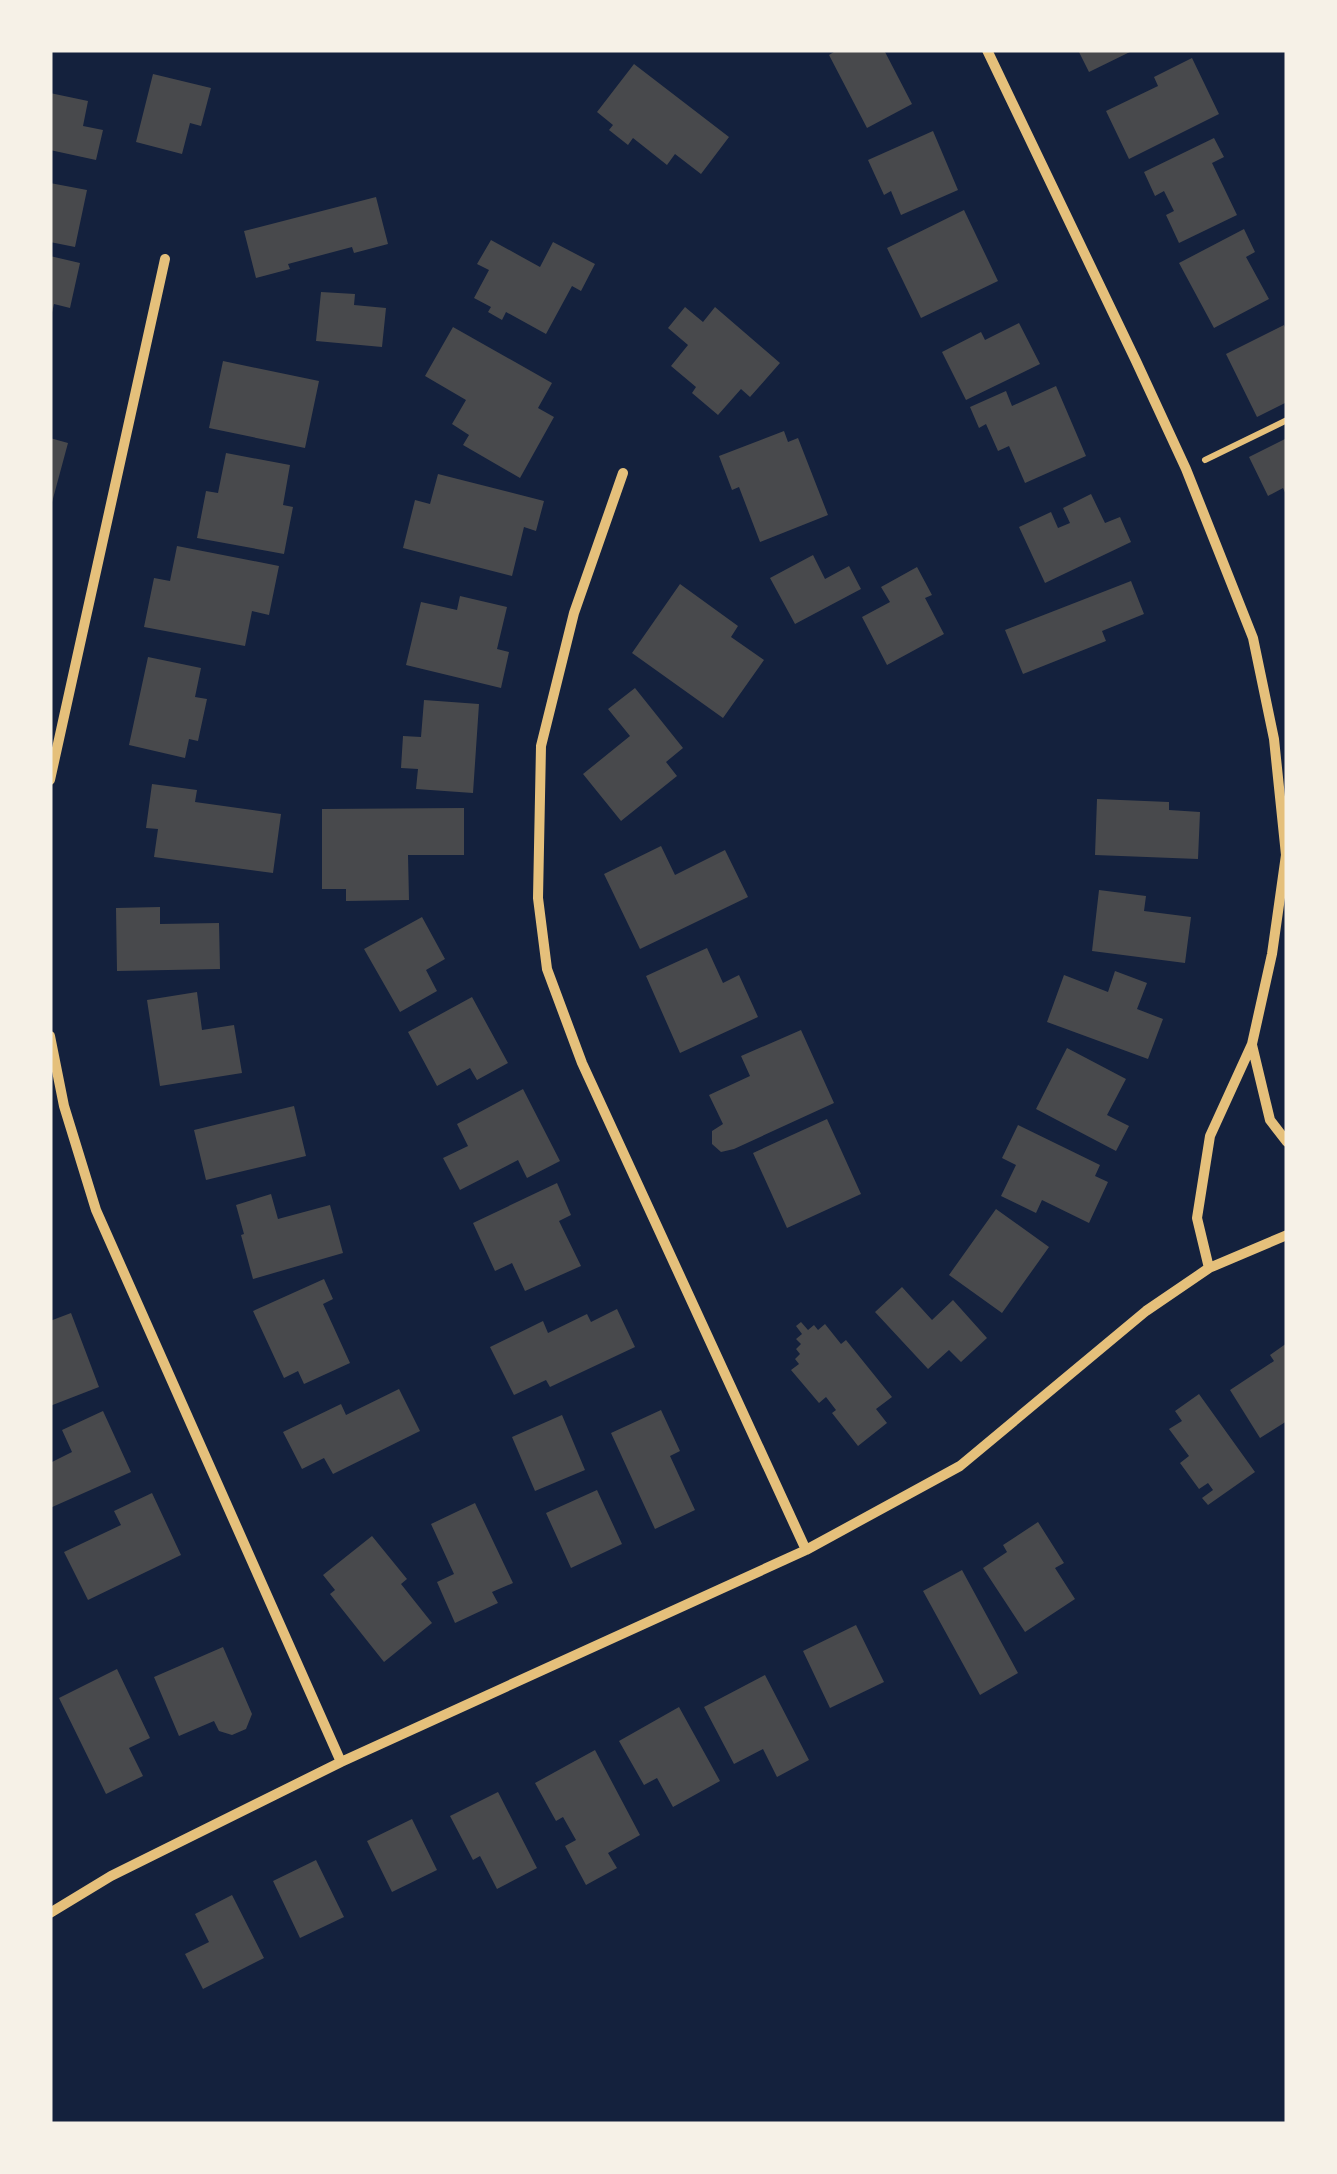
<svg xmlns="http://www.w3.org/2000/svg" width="1337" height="2174" viewBox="0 0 1337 2174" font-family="Quicksand,sans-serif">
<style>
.building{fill:#48494c}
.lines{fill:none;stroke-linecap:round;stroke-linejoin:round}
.path{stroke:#e5c07b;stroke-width:6}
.minor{stroke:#e5c07b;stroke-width:10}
</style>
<rect width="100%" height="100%" fill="#14213d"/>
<!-- building -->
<path class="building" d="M 837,50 L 884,50 L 912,104 L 867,128 L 829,55 Z
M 1078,50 L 1134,50 L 1089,72 Z
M 1192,58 L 1219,114 L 1129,159 L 1106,111 L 1158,86 L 1154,77 Z
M 634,64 L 729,137 L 701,174 L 675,154 L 667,165 L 633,138 L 628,145 L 609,130 L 613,125 L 597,112 Z
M 153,74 L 211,88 L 201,126 L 190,123 L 182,154 L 136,142 Z
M 50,93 L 88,101 L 83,126 L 103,130 L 96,160 L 50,150 Z
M 933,131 L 958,190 L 901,215 L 891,191 L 884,195 L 868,160 Z
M 1214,138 L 1224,157 L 1212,163 L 1237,215 L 1179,243 L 1166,215 L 1174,211 L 1164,191 L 1155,196 L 1144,172 Z
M 50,183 L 87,190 L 75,247 L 50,242 Z
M 376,197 L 388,244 L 354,253 L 352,247 L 288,264 L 290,269 L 256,278 L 244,231 Z
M 964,210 L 998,281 L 921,318 L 887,248 Z
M 1244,229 L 1255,252 L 1246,257 L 1269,299 L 1214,328 L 1179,263 Z
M 491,240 L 540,267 L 553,242 L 595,264 L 581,291 L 572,286 L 546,334 L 506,312 L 502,320 L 488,312 L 491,307 L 474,298 L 489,270 L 477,264 Z
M 50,256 L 80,263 L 70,308 L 54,304 L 51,317 Z
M 321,292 L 355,294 L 354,305 L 386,308 L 382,347 L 316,341 Z
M 685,307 L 703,322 L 715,307 L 780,363 L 750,397 L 741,389 L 718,415 L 692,393 L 696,387 L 671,366 L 688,345 L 668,328 Z
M 1019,323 L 1040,364 L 966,400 L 942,352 L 981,332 L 985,340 Z
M 1284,325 L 1287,332 L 1287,402 L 1257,417 L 1226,354 Z
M 453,327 L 552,383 L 538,408 L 554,417 L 520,478 L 463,445 L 469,435 L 452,424 L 466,400 L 425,376 Z
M 223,361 L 319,381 L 305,448 L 209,428 Z
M 1056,386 L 1086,456 L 1025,483 L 1009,446 L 998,451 L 986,424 L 979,428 L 970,407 L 1006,391 L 1012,406 Z
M 784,431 L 788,442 L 798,438 L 828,515 L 760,542 L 739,487 L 732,490 L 719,456 Z
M 50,438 L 68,443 L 51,506 L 50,505 Z
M 1287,438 L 1287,497 L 1283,488 L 1268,496 L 1249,457 Z
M 226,453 L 290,465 L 283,505 L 293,507 L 284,554 L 197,538 L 206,491 L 218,493 Z
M 438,474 L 544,501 L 536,531 L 524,527 L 512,576 L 403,548 L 415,500 L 430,504 Z
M 1091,494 L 1105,523 L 1120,517 L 1131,542 L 1045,583 L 1019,527 L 1051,512 L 1058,528 L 1070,523 L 1063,508 Z
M 177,546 L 279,566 L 269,615 L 252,611 L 245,646 L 144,627 L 154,578 L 170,581 Z
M 813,555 L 825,579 L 849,566 L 861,589 L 795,624 L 770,578 Z
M 917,567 L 932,595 L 925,598 L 944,634 L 887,665 L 862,617 L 890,602 L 881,587 Z
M 1131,581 L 1144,614 L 1102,631 L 1106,641 L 1023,674 L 1005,630 Z
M 680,584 L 738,626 L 731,637 L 764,660 L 723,718 L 632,653 Z
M 460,596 L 507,607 L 497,649 L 509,652 L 501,688 L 406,665 L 421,602 L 457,610 Z
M 148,657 L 201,668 L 195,697 L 207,699 L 198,741 L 189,739 L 185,758 L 129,745 Z
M 635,688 L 683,748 L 666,762 L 677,776 L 621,821 L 583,774 L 630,736 L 608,709 Z
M 424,700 L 479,704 L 473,793 L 416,789 L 418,769 L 401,768 L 403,736 L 421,737 Z
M 152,784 L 197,790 L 195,802 L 281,814 L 273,873 L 154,857 L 158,829 L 146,828 Z
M 1097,799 L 1169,802 L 1169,810 L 1200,812 L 1198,859 L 1095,855 Z
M 464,808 L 464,855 L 408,855 L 409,900 L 346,901 L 346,889 L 322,889 L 322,809 Z
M 661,846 L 675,875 L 725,850 L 748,897 L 640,949 L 604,874 Z
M 1099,890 L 1146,896 L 1144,911 L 1191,917 L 1185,963 L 1092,951 Z
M 160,907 L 160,924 L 219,923 L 220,969 L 117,971 L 116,908 Z
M 422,917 L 445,959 L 426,970 L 437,991 L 400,1012 L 364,949 Z
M 707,948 L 723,983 L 739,975 L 758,1017 L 680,1053 L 646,976 Z
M 1115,971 L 1147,983 L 1137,1009 L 1163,1019 L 1148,1059 L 1047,1022 L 1064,975 L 1108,992 Z
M 197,992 L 202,1030 L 234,1025 L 242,1073 L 160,1086 L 147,1000 Z
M 472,997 L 508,1063 L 477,1080 L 470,1068 L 437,1086 L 408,1032 Z
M 801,1030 L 834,1103 L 734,1149 L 721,1152 L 712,1144 L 712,1131 L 723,1124 L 709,1095 L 750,1076 L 741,1056 Z
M 1067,1048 L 1126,1079 L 1107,1115 L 1129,1126 L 1116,1151 L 1036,1109 Z
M 523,1089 L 560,1161 L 527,1178 L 518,1160 L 460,1190 L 443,1158 L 468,1146 L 457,1124 Z
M 294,1106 L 306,1156 L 206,1180 L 194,1130 Z
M 827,1119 L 861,1194 L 787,1228 L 753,1153 Z
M 1018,1125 L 1100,1165 L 1095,1176 L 1108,1182 L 1089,1223 L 1042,1200 L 1036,1213 L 1001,1196 L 1016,1165 L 1002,1158 Z
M 557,1183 L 571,1215 L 559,1221 L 581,1266 L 525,1291 L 512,1263 L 495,1271 L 473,1223 Z
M 271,1194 L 278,1219 L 330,1205 L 343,1253 L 253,1279 L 241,1235 L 244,1234 L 236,1205 Z
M 996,1209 L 1049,1247 L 1002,1313 L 949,1275 Z
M 324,1279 L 333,1299 L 323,1304 L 350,1363 L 304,1384 L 298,1371 L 284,1378 L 253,1311 Z
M 902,1287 L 932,1320 L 953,1300 L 987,1338 L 961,1362 L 949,1350 L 928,1369 L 875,1312 Z
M 617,1309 L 635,1347 L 550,1387 L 546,1380 L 514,1395 L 490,1347 L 543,1321 L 548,1333 L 587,1314 L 591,1322 Z
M 71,1313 L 99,1387 L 50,1406 L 50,1321 Z
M 801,1322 L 808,1330 L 814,1325 L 818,1330 L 825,1324 L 841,1344 L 846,1340 L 892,1397 L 876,1409 L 887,1423 L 858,1446 L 832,1413 L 836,1410 L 826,1397 L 819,1403 L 791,1370 L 799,1364 L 795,1359 L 800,1354 L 796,1349 L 801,1344 L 796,1339 L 802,1334 L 796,1326 Z
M 1287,1343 L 1287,1421 L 1260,1438 L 1230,1390 L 1274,1361 L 1270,1355 Z
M 399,1389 L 420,1431 L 333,1474 L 324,1458 L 302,1469 L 283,1432 L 341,1404 L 346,1415 Z
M 1199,1394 L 1255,1472 L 1208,1505 L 1202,1498 L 1213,1490 L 1208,1483 L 1199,1489 L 1180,1463 L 1189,1456 L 1169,1429 L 1182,1421 L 1175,1411 Z
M 661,1410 L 680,1451 L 670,1456 L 695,1510 L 655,1529 L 611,1433 Z
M 103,1411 L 131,1472 L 50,1508 L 50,1463 L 72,1452 L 62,1430 Z
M 562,1415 L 585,1470 L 535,1491 L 512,1437 Z
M 597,1490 L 622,1544 L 571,1568 L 546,1513 Z
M 152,1493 L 181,1555 L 88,1600 L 64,1552 L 121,1525 L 114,1511 Z
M 475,1503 L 513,1583 L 492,1592 L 498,1603 L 455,1623 L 437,1582 L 454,1574 L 431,1524 Z
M 1038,1522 L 1064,1563 L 1055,1568 L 1075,1599 L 1025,1632 L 983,1568 L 1007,1552 L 1003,1545 Z
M 372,1536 L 407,1579 L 401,1584 L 432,1623 L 384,1662 L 330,1594 L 335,1590 L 323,1575 Z
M 962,1570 L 1018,1673 L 980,1695 L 923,1591 Z
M 856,1625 L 884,1682 L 830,1708 L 803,1651 Z
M 223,1647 L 252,1714 L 246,1729 L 232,1735 L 219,1731 L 214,1721 L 179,1736 L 154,1677 Z
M 117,1669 L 150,1738 L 129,1748 L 143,1776 L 106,1794 L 59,1698 Z
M 765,1675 L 809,1760 L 777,1777 L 763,1749 L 734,1764 L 704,1707 Z
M 679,1707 L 720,1781 L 673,1807 L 657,1778 L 644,1785 L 619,1741 Z
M 595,1750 L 640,1835 L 608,1853 L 617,1868 L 586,1885 L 565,1846 L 576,1840 L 563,1817 L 556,1821 L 535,1783 Z
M 498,1792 L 537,1868 L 497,1889 L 480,1856 L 473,1860 L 450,1816 Z
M 412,1819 L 437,1870 L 392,1892 L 367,1841 Z
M 316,1860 L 344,1917 L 300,1938 L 273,1881 Z
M 232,1895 L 264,1958 L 203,1989 L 185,1954 L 209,1942 L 195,1914 Z"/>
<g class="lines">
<!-- path -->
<path class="path" d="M 1205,460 L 1287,420"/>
<!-- minor -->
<path class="minor" d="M 987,50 L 1136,361 L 1186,469 L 1253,638 L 1274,739 L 1286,855 L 1272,954 L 1252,1044 L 1210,1136 L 1197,1218 L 1209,1268
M 623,473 L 574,613 L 541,746 L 538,898 L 547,969 L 582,1063 L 806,1550
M 50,780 L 165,259
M 50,1036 L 64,1106 L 96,1210 L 341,1762
M 1252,1045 L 1270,1120 L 1287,1142
M 50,1913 L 111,1876 L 341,1762 L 806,1550 L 960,1466 L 1146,1311 L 1209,1268 L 1287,1235"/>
</g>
<!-- border -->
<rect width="1337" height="2174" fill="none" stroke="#f6f1e7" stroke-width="105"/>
</svg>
